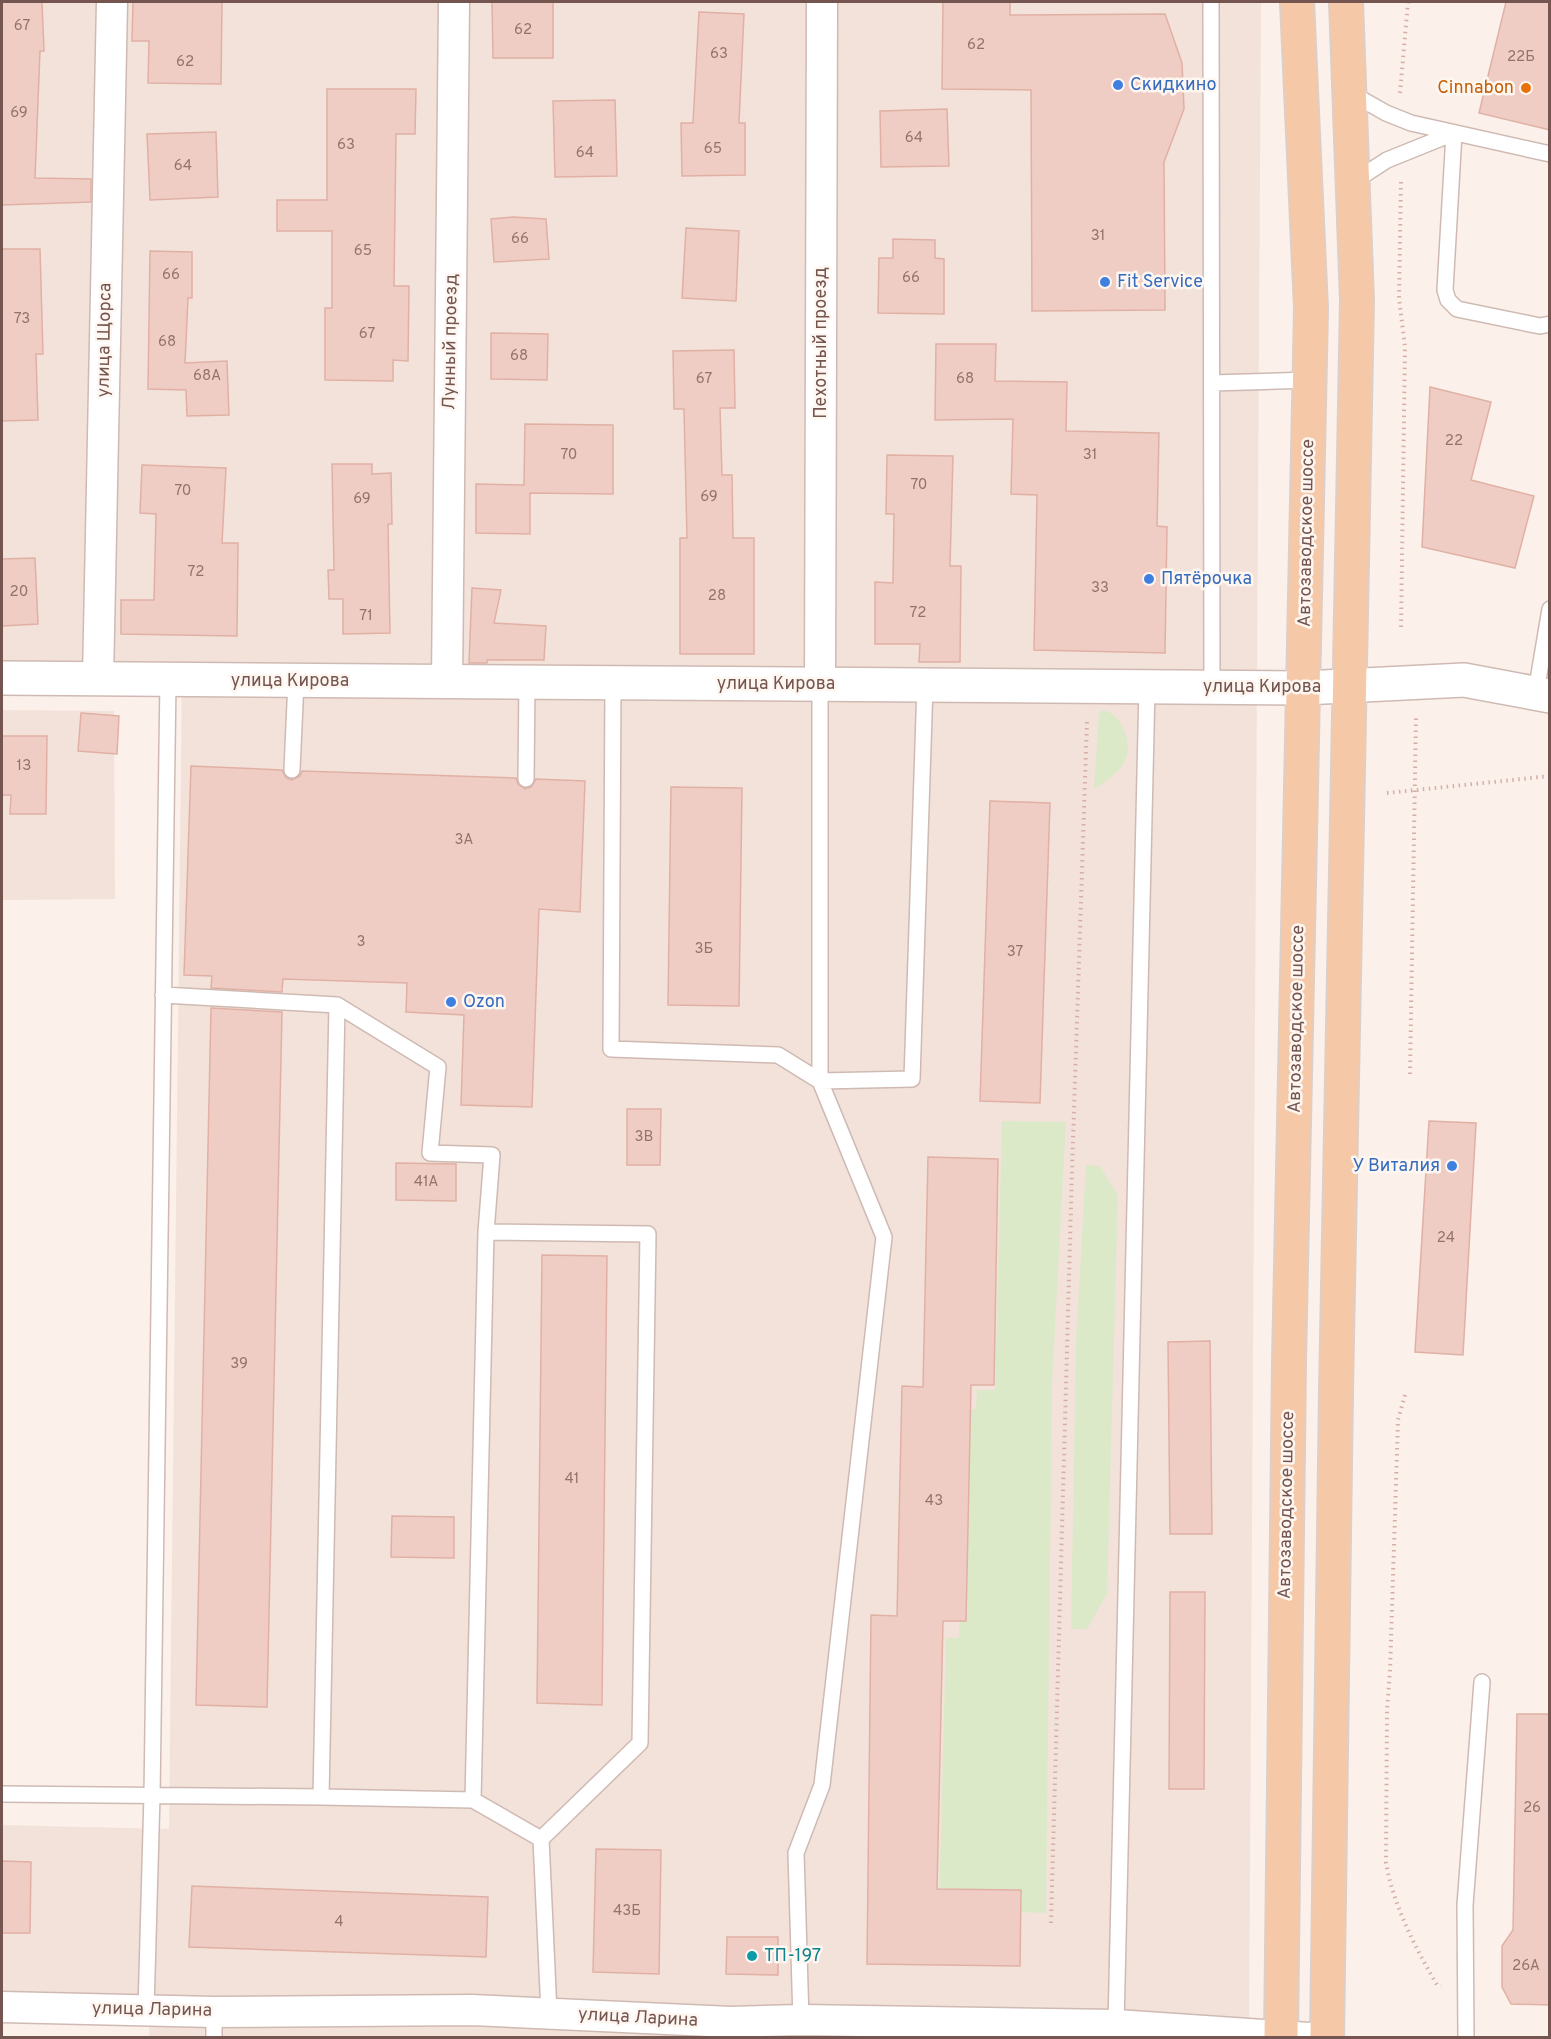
<svg xmlns="http://www.w3.org/2000/svg" width="1551" height="2039" viewBox="0 0 1551 2039" font-family="Overpass,sans-serif">
<style>
.residential{fill:#f3e2d9}
.green{fill:#dce9c9}
.building{fill:#efcdc4;stroke:#e1b0a5;stroke-width:1.5}
.lines{fill:none;stroke-linecap:round;stroke-linejoin:round}
.service-casing{stroke:#cfbab3;stroke-width:18}
.minor-casing{stroke:#cfbab3;stroke-width:33}
.tertiary-casing{stroke:#cfbab3;stroke-width:36}
.primary-casing{stroke:#d8cfce;stroke-width:36}
.path{stroke:#d5afa6;stroke-width:4;stroke-dasharray:1.5 4.5;stroke-linecap:butt}
.service{stroke:#fff;stroke-width:15}
.minor{stroke:#fff;stroke-width:30}
.tertiary{stroke:#fff;stroke-width:33}
.primary{stroke:#f5c9a8;stroke-width:33}
.shop-dot{fill:#3f7fe0;stroke:#fef6f1;stroke-width:2}
.food-dot{fill:#e8710a;stroke:#fef6f1;stroke-width:2}
.culture-dot{fill:#0f9aa8;stroke:#fef6f1;stroke-width:2}
.labels{text-anchor:middle;dominant-baseline:central;stroke-width:5;stroke-linejoin:round;paint-order:stroke}
.number-label{font-size:15px;fill:#94736c}
.shop-label{font-size:18px;fill:#366cbe;stroke:#fef6f1;text-anchor:start}
.food-label{font-size:18px;fill:#c56008;stroke:#fef6f1;text-anchor:end}
.street-label{font-size:18px;fill:#75554f;stroke:#fef6f1}
.culture-label{font-size:18px;fill:#0d838f;stroke:#fef6f1;text-anchor:start}
</style>
<rect width="100%" height="100%" fill="#fbf1ea"/>
<!-- residential -->
<path class="residential" d="M 2,2 L 1261,2 L 1249,2037 L 149,2038 L 150,1999 L 2,1991 L 2,1825 L 169,1829 L 182,670 L 2,664 Z
M 2,710 L 114,711 L 115,899 L 2,900 Z"/>
<!-- green -->
<path class="green" d="M 1103,710 C 1113,712 1119,719 1123,728 C 1137,758 1119,774 1094,789 L 1099,712 Z
M 1002,1121 L 1066,1122 L 1052,1383 L 1046,1913 L 1012,1912 L 939,1902 L 946,1638 L 959,1638 L 965,1409 L 976,1409 L 977,1390 L 995,1390 Z
M 1086,1165 L 1100,1166 L 1118,1195 L 1107,1594 L 1087,1629 L 1071,1629 L 1076,1342 Z"/>
<!-- building -->
<path class="building" d="M 2,2 L 42,2 L 44,51 L 40,51 L 35,178 L 91,179 L 91,202 L 2,205 Z
M 133,2 L 222,2 L 221,84 L 148,83 L 149,41 L 132,41 Z
M 492,2 L 553,2 L 553,58 L 493,58 Z
M 943,2 L 1010,2 L 1010,15 L 1165,14 L 1182,63 L 1184,109 L 1164,162 L 1165,310 L 1032,311 L 1031,90 L 942,89 Z
M 1506,2 L 1550,2 L 1550,130 L 1479,113 Z
M 699,12 L 744,14 L 739,123 L 745,123 L 745,175 L 682,176 L 681,123 L 693,123 Z
M 327,89 L 416,89 L 415,134 L 396,134 L 394,286 L 409,286 L 408,361 L 393,360 L 393,381 L 325,380 L 325,308 L 332,308 L 332,231 L 277,231 L 277,200 L 327,200 Z
M 615,100 L 617,176 L 555,177 L 553,101 Z
M 947,109 L 949,166 L 881,167 L 880,111 Z
M 216,132 L 218,197 L 150,200 L 147,134 Z
M 513,217 L 546,219 L 549,259 L 494,262 L 491,219 Z
M 686,228 L 739,231 L 736,301 L 682,298 Z
M 893,239 L 935,240 L 935,258 L 944,259 L 944,314 L 878,313 L 879,258 L 893,258 Z
M 2,249 L 40,249 L 43,354 L 36,354 L 38,420 L 2,421 Z
M 150,251 L 192,252 L 192,298 L 188,298 L 185,363 L 227,361 L 229,415 L 187,416 L 186,390 L 148,389 Z
M 491,333 L 548,334 L 547,380 L 491,379 Z
M 936,344 L 996,344 L 995,381 L 1067,382 L 1066,431 L 1159,433 L 1157,526 L 1167,527 L 1165,653 L 1034,650 L 1037,495 L 1011,494 L 1013,419 L 935,420 Z
M 734,350 L 735,408 L 720,408 L 722,475 L 732,475 L 733,538 L 754,538 L 754,654 L 680,654 L 680,538 L 687,538 L 684,409 L 674,409 L 673,351 Z
M 1430,387 L 1491,402 L 1471,480 L 1534,496 L 1515,568 L 1422,547 Z
M 525,424 L 613,425 L 613,494 L 530,493 L 530,534 L 476,533 L 476,484 L 524,485 Z
M 887,455 L 953,456 L 950,566 L 961,566 L 960,662 L 919,662 L 920,644 L 875,644 L 875,582 L 893,583 L 894,514 L 886,514 Z
M 332,464 L 372,464 L 372,474 L 391,473 L 392,524 L 388,524 L 390,633 L 343,634 L 343,599 L 329,599 L 328,570 L 334,570 Z
M 142,465 L 226,468 L 222,543 L 238,543 L 237,636 L 121,634 L 121,600 L 154,600 L 156,514 L 140,513 Z
M 35,558 L 38,624 L 2,626 L 2,559 Z
M 472,588 L 501,590 L 494,623 L 546,626 L 544,660 L 487,660 L 487,663 L 469,663 Z
M 81,713 L 119,716 L 117,754 L 78,751 Z
M 2,736 L 47,736 L 46,814 L 10,814 L 11,795 L 2,795 Z
M 191,766 L 282,770 L 286,778 L 292,780 L 300,776 L 302,771 L 516,778 L 518,784 L 525,789 L 531,787 L 536,779 L 585,781 L 580,912 L 539,909 L 532,1107 L 461,1105 L 464,1015 L 406,1012 L 407,983 L 283,979 L 282,992 L 211,988 L 212,976 L 184,975 Z
M 671,787 L 742,788 L 739,1006 L 668,1005 Z
M 990,801 L 1050,803 L 1040,1103 L 980,1101 Z
M 211,1008 L 282,1012 L 267,1707 L 196,1705 Z
M 627,1109 L 661,1109 L 660,1165 L 627,1165 Z
M 1429,1121 L 1476,1123 L 1463,1355 L 1415,1352 Z
M 928,1157 L 998,1159 L 994,1385 L 971,1385 L 966,1621 L 943,1621 L 937,1889 L 1021,1890 L 1020,1966 L 867,1964 L 871,1615 L 897,1616 L 902,1386 L 923,1387 Z
M 396,1163 L 456,1164 L 456,1201 L 396,1200 Z
M 542,1255 L 607,1256 L 602,1705 L 537,1703 Z
M 1210,1341 L 1212,1534 L 1170,1534 L 1168,1342 Z
M 392,1516 L 454,1517 L 454,1558 L 391,1557 Z
M 1170,1592 L 1205,1592 L 1204,1789 L 1169,1789 Z
M 1517,1714 L 1550,1714 L 1550,2005 L 1511,2004 L 1502,1987 L 1502,1946 L 1513,1930 Z
M 596,1849 L 661,1850 L 659,1974 L 593,1972 Z
M 2,1861 L 31,1862 L 30,1933 L 2,1933 Z
M 192,1886 L 488,1897 L 486,1957 L 189,1947 Z
M 727,1937 L 778,1937 L 778,1975 L 726,1974 Z"/>
<g class="lines">
<!-- service casing -->
<g class="service-casing">
<path id="service" d="M 1211,2 L 1212,687
M 1349,92 L 1386,113 L 1411,123 L 1550,154
M 1454,133 L 1445,290 L 1448,300 L 1457,309 L 1540,326 L 1550,324
M 1353,182 L 1387,160 L 1454,133
M 1212,383 L 1310,380
M 613,683 L 611,1049 L 778,1055 L 820,1081 L 912,1079 L 925,685
M 1536,692 L 1550,609
M 292,770 L 296,681
M 526,779 L 527,682
M 163,995 L 337,1005 L 438,1067 L 430,1153 L 492,1155 L 486,1232 L 473,1800
M 2,1794 L 321,1797 L 473,1800 L 541,1839 L 640,1743 L 648,1234 L 486,1232
M 321,1797 L 337,1005
M 541,1839 L 549,2013
M 146,2010 L 152,1795 L 168,680
M 801,2020 L 796,1853 L 822,1785 L 884,1237 L 820,1081 L 820,685
M 1114,2029 L 1116,2025 L 1147,687
M 214,2038 L 214,2012
M 1466,2038 L 1465,1905 L 1482,1682"/>
</g>
<!-- minor casing -->
<g class="minor-casing">
<path id="minor" d="M 98,679 L 112,2
M 447,682 L 454,2
M 820,685 L 822,2
M 2,2007 L 214,2012 L 472,2010 L 731,2022 L 801,2020 L 1116,2025 L 1309,2038"/>
</g>
<!-- tertiary casing -->
<g class="tertiary-casing">
<path id="tertiary" d="M 2,678 L 1304,688 L 1464,680 L 1550,696"/>
</g>
<!-- primary casing -->
<g class="primary-casing">
<path id="primary" d="M 1281,2038 L 1289,1362 L 1311,309 L 1297,2
M 1327,2038 L 1336,1391 L 1357,301 L 1346,2"/>
</g>
<!-- path -->
<path class="path" d="M 1400,93 L 1408,2
M 1401,182 L 1399,298 L 1405,347 L 1401,631
M 1387,793 L 1550,776
M 1410,1074 L 1416,716
M 1405,1395 L 1398,1420 L 1390,1671 L 1387,1710 L 1386,1863 C 1394,1907 1415,1947 1437,1985 L 1441,1986
M 1051,1923 L 1072,1170 L 1087,721"/>
<!-- service -->
<use href="#service" class="service"/>
<!-- minor -->
<use href="#minor" class="minor"/>
<!-- tertiary -->
<use href="#tertiary" class="tertiary"/>
<!-- primary -->
<use href="#primary" class="primary"/>
</g>
<!-- markers -->
<g class="shop-dot">
<circle cx="1118" cy="85" r="6"/>
<circle cx="1105" cy="282" r="6"/>
<circle cx="1149" cy="579" r="6"/>
<circle cx="451" cy="1002" r="6"/>
<circle cx="1452" cy="1166" r="6"/>
</g>
<circle class="food-dot" cx="1526" cy="88" r="6"/>
<circle class="culture-dot" cx="752" cy="1956" r="6"/>
<g class="labels">
<!-- number labels -->
<g class="number-label">
<text x="22" y="26">67</text>
<text x="523" y="30">62</text>
<text x="976" y="45">62</text>
<text x="719" y="54">63</text>
<text x="1521" y="57">22Б</text>
<text x="185" y="62">62</text>
<text x="19" y="113">69</text>
<text x="914" y="138">64</text>
<text x="346" y="145">63</text>
<text x="713" y="149">65</text>
<text x="585" y="153">64</text>
<text x="183" y="166">64</text>
<text x="1098" y="236">31</text>
<text x="520" y="239">66</text>
<text x="363" y="251">65</text>
<text x="171" y="275">66</text>
<text x="911" y="278">66</text>
<text x="22" y="319">73</text>
<text x="367" y="334">67</text>
<text x="167" y="342">68</text>
<text x="519" y="356">68</text>
<text x="207" y="376">68А</text>
<text x="704" y="379">67</text>
<text x="965" y="379">68</text>
<text x="1454" y="441">22</text>
<text x="569" y="455">70</text>
<text x="1090" y="455">31</text>
<text x="919" y="485">70</text>
<text x="183" y="491">70</text>
<text x="709" y="497">69</text>
<text x="362" y="499">69</text>
<text x="196" y="572">72</text>
<text x="1100" y="588">33</text>
<text x="19" y="592">20</text>
<text x="717" y="596">28</text>
<text x="918" y="613">72</text>
<text x="366" y="616">71</text>
<text x="24" y="766">1З</text>
<text x="464" y="840">3А</text>
<text x="361" y="942">3</text>
<text x="704" y="949">3Б</text>
<text x="1015" y="952">37</text>
<text x="644" y="1137">3В</text>
<text x="426" y="1182">41А</text>
<text x="1446" y="1238">24</text>
<text x="239" y="1364">39</text>
<text x="572" y="1479">41</text>
<text x="934" y="1501">43</text>
<text x="1532" y="1808">26</text>
<text x="627" y="1911">43Б</text>
<text x="339" y="1922">4</text>
<text x="1526" y="1966">26А</text>
</g>
<!-- shop labels -->
<g class="shop-label">
<text x="1130" y="85">Скидкино</text>
<text x="1117" y="282">Fit Service</text>
<text x="1161" y="579">Пятёрочка</text>
<text x="463" y="1002">Ozon</text>
<text x="1440" y="1166" text-anchor="end">У Виталия</text>
</g>
<!-- food labels -->
<g class="food-label">
<text x="1514" y="88">Cinnabon</text>
</g>
<!-- street labels -->
<g class="street-label">
<text transform="translate(105 340) rotate(-89)">улица Щорса</text>
<text transform="translate(451 342) rotate(-89)">Лунный проезд</text>
<text transform="translate(821 343) rotate(-90)">Пехотный проезд</text>
<text transform="translate(1307 533) rotate(-89)">Автозаводское шоссе</text>
<text x="290" y="681">улица Кирова</text>
<text x="776" y="684">улица Кирова</text>
<text x="1262" y="687">улица Кирова</text>
<text transform="translate(1297 1019) rotate(-89)">Автозаводское шоссе</text>
<text transform="translate(1287 1505) rotate(-89)">Автозаводское шоссе</text>
<text transform="translate(152 2010) rotate(1)">улица Ларина</text>
<text transform="translate(638 2018) rotate(3)">улица Ларина</text>
</g>
<!-- culture labels -->
<g class="culture-label">
<text x="764" y="1956">ТП-197</text>
</g>
</g>
<!-- border -->
<rect width="1551" height="2039" fill="none" stroke="#75554f" stroke-width="6"/>
</svg>
